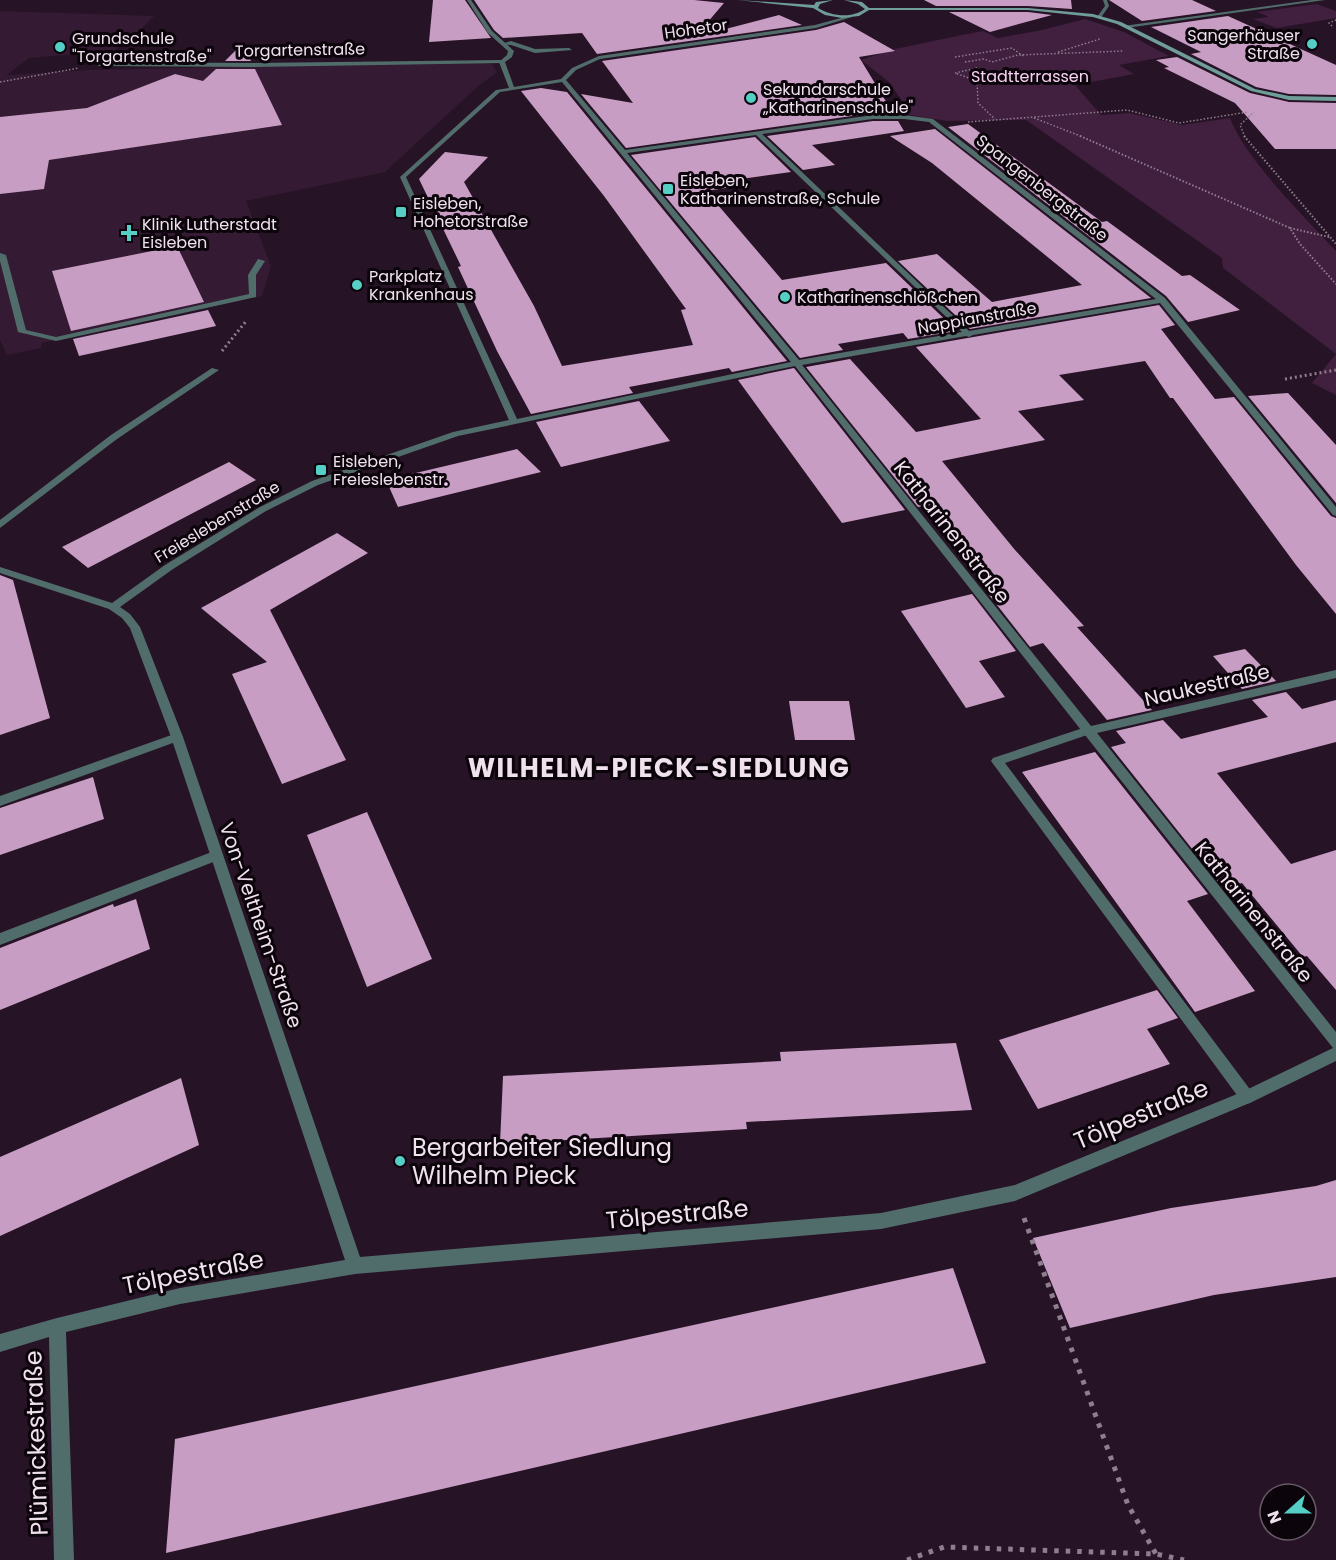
<svg xmlns="http://www.w3.org/2000/svg" width="1336" height="1560" viewBox="0 0 1336 1560" font-family="Poppins,sans-serif">
<style>
.built{fill:#341a32}
.green{fill:#411f3f}
.building{fill:#c89dc4}
.lines{fill:none;stroke-linecap:round;stroke-linejoin:round}
.path-far3{stroke:#8f7e8e;stroke-width:1.5;stroke-dasharray:1.5 2;stroke-linecap:butt}
.path-far2{stroke:#8f7e8e;stroke-width:2;stroke-dasharray:1.5 2;stroke-linecap:butt}
.path-far1{stroke:#8f7e8e;stroke-width:3;stroke-dasharray:2 3;stroke-linecap:butt}
.path{stroke:#8f7e8e;stroke-width:5;stroke-dasharray:4.5 7;stroke-linecap:butt}
.service{fill:#516d6b;fill-rule:evenodd}
.pedestrian{fill:#516d6b;fill-rule:evenodd}
.minor{fill:#516d6b;fill-rule:evenodd}
.secondary{fill:#6f9d99;fill-rule:evenodd}
.poi-dot{fill:#55cec5;stroke:#0b040a;stroke-width:2}
.labels{text-anchor:middle;dominant-baseline:central;stroke-width:6;stroke-linejoin:round;paint-order:stroke}
.far-street-label{font-size:16px;fill:#f0e1ee;stroke:#0b040a}
.far-poi-label{font-size:16px;fill:#f0e1ee;stroke:#0b040a;text-anchor:start}
.far-park-label{font-size:16px;fill:#f8d1f4;stroke:#0b040a}
.street-label{font-size:20px;fill:#f0e1ee;stroke:#0b040a}
.near-street-label{font-size:24px;fill:#f0e1ee;stroke:#0b040a}
.near-poi-label{font-size:24px;fill:#f0e1ee;stroke:#0b040a;text-anchor:start}
.district-label{font-size:26px;font-weight:bold;letter-spacing:1.5px;fill:#f0e1ee;stroke:#0b040a}
</style>
<rect width="100%" height="100%" fill="#271326"/>
<!-- built -->
<path class="built" d="M 0,11 L 154,16 L 128,42 L 113,51 L 29,58 L 7,75 L 88,70 L 483,62 L 492,64 L 497,72 L 476,88 L 385,172 L 246,201 L 271,266 L 262,296 L 42,343 L 41,348 L 7,355 L 0,340 Z"/>
<!-- green -->
<path class="green" d="M 1317,4 L 1336,11 L 1336,18 L 1277,28 L 1253,19 L 1269,17 L 1257,12 Z
M 1085,19 L 1124,32 L 1169,56 L 1119,65 L 1134,74 L 1075,85 L 1101,115 L 1130,113 L 1182,125 L 1230,118 C 1246,160 1304,216 1336,251 L 1336,395 L 1312,383 L 1336,354 L 1223,268 L 1222,258 L 1026,120 L 947,121 L 898,113 L 906,107 L 889,82 L 861,60 L 895,49 L 962,35 L 983,31 L 998,38 L 1042,30 Z"/>
<!-- building -->
<path class="building" d="M 433,0 L 465,0 L 491,38 L 429,42 Z
M 474,0 L 694,0 L 724,3 L 695,37 L 779,15 L 802,25 L 597,54 L 582,33 L 503,38 L 494,30 Z
M 924,0 L 1071,0 L 1072,9 L 1028,6 L 936,6 Z
M 1109,0 L 1192,0 L 1216,11 L 1142,21 Z
M 949,12 L 1028,12 L 1052,15 L 990,32 Z
M 1228,16 L 1336,65 L 1336,95 L 1289,94 L 1256,87 L 1191,54 L 1201,52 L 1151,27 Z
M 844,22 L 895,51 L 859,57 L 893,113 L 873,113 L 626,148 L 581,94 L 633,103 L 602,61 L 816,30 Z
M 243,43 L 251,61 L 225,61 Z
M 1177,57 L 1250,93 L 1289,102 L 1336,103 L 1336,149 L 1275,149 L 1235,103 L 1164,68 L 1169,67 L 1156,60 Z
M 216,69 L 255,69 L 282,125 L 49,160 L 44,189 L 0,194 L 0,117 L 87,108 L 175,74 L 203,81 Z
M 541,88 L 567,92 L 787,361 L 732,372 L 729,368 L 629,387 L 633,393 L 531,414 L 497,351 L 458,267 L 461,266 L 419,179 L 445,152 L 488,157 L 464,182 L 534,306 L 562,366 L 693,345 L 681,310 L 686,309 L 604,196 L 521,91 Z
M 873,121 L 898,121 L 904,131 L 812,145 L 835,165 L 803,170 L 767,136 Z
M 968,124 L 1102,222 L 1107,221 L 1182,276 L 1190,275 L 1240,310 L 1188,322 L 1166,296 L 948,127 Z
M 935,129 L 1151,298 L 970,329 L 898,261 L 937,254 L 992,302 L 1082,285 L 932,163 L 890,136 Z
M 755,137 L 791,172 L 727,181 L 732,187 L 706,191 L 782,280 L 886,263 L 957,331 L 908,339 L 903,333 L 838,344 L 843,350 L 800,358 L 631,155 Z
M 177,246 L 204,302 L 71,331 L 52,271 Z
M 1159,305 L 1175,325 L 1161,329 L 1215,399 L 1234,397 L 1331,516 L 1336,518 L 1336,614 L 1296,565 L 1173,398 L 1170,398 L 1145,361 L 1059,375 L 1084,400 L 1018,411 L 1045,440 L 942,461 L 1015,550 L 1084,626 L 1077,627 L 1152,710 L 1107,720 L 1043,643 L 1030,647 L 986,591 L 999,588 L 930,505 L 918,507 L 806,367 L 850,359 L 916,432 L 981,419 L 916,347 Z
M 208,310 L 216,326 L 79,356 L 73,339 Z
M 794,368 L 905,510 L 842,523 L 738,380 Z
M 1288,393 L 1336,445 L 1336,503 L 1248,396 Z
M 639,401 L 670,441 L 561,467 L 536,422 Z
M 517,449 L 541,472 L 398,507 L 386,480 Z
M 229,462 L 256,480 L 88,568 L 62,547 Z
M 337,533 L 368,553 L 270,610 L 346,760 L 282,784 L 232,674 L 267,662 L 201,608 Z
M 0,575 L 13,580 L 50,718 L 0,735 Z
M 972,594 L 1016,651 L 979,661 L 1005,697 L 966,708 L 901,611 Z
M 1245,649 L 1276,681 L 1242,689 L 1213,656 Z
M 1286,692 L 1302,709 L 1336,700 L 1336,742 L 1217,773 L 1291,864 L 1336,850 L 1336,990 L 1307,956 L 1303,957 L 1242,883 L 1224,889 L 1111,747 L 1126,743 L 1116,731 L 1163,720 L 1181,739 L 1268,717 L 1252,700 Z
M 789,701 L 849,701 L 855,740 L 795,740 Z
M 1095,752 L 1208,894 L 1187,901 L 1255,991 L 1195,1012 L 1022,772 Z
M 93,777 L 104,819 L 0,855 L 0,808 Z
M 367,812 L 432,959 L 367,987 L 307,835 Z
M 136,899 L 150,949 L 0,1010 L 0,948 L 113,904 L 114,907 Z
M 1157,990 L 1178,1018 L 1147,1029 L 1170,1064 L 1038,1109 L 999,1040 Z
M 956,1043 L 972,1110 L 746,1122 L 747,1129 L 500,1144 L 503,1076 L 781,1061 L 780,1052 Z
M 181,1078 L 199,1145 L 0,1236 L 0,1157 Z
M 1336,1180 L 1336,1277 L 1214,1295 L 1070,1328 L 1033,1238 L 1171,1208 L 1316,1186 Z
M 953,1268 L 986,1363 L 166,1553 L 175,1439 Z"/>
<g class="lines">
<!-- path-far3 -->
<path class="path-far3" d="M 1332,26 L 1329,23 L 1336,20
M 1058,52 L 1100,39
M 955,57 L 1012,48 L 1023,56
M 965,62 L 984,59 L 992,62 L 1018,55 L 1124,51
M 977,68 L 955,73 L 977,81 L 978,103 L 995,119
M 0,82 L 79,68
M 1034,118 L 1083,137
M 968,122 L 1127,110 L 1179,123 L 1248,112
M 1245,137 L 1240,125 L 1254,112"/>
<!-- path-far2 -->
<path class="path-far2" d="M 1080,136 L 1290,228
M 1244,136 L 1336,244
M 1329,237 L 1290,228 L 1300,244 L 1336,284"/>
<!-- path-far1 -->
<path class="path-far1" d="M 222,351 L 247,320
M 1285,379 L 1336,370"/>
<!-- path -->
<path class="path" d="M 1024,1218 L 1128,1505 L 1156,1554
M 907,1560 L 944,1547 L 1156,1554 L 1184,1560"/>
<!-- service -->
<path class="service" d="M 511,41 L 535,49 L 569,48 L 572,50 L 535,53 L 511,45 L 502,44 Z
M 502,60 L 504,63 L 252,67 L 99,66 L 96,64 L 99,62 L 252,63 Z
M 0,253 L 6,255 L 26,330 L 56,337 L 249,294 L 248,275 L 258,259 L 265,261 L 256,275 L 256,297 L 56,341 L 18,332 L 0,261 Z
M 1086,727 L 1092,731 L 1090,734 L 1005,763 L 1252,1092 L 1254,1097 L 1252,1102 L 1247,1104 L 1242,1102 L 991,761 L 993,758 Z
M 177,733 L 181,734 L 183,737 L 181,740 L 0,806 L 0,796 Z
M 217,850 L 221,851 L 223,855 L 221,859 L 0,945 L 0,933 Z"/>
<!-- pedestrian -->
<path class="pedestrian" d="M 1103,0 L 1107,0 L 1109,6 L 1100,19 L 1097,17 L 1105,6 Z"/>
<!-- minor -->
<path class="minor" d="M 467,0 L 471,0 L 492,31 L 514,51 L 512,57 L 505,62 L 514,87 L 561,79 L 572,68 L 599,56 L 815,25 L 852,15 L 852,17 L 816,28 L 600,59 L 576,70 L 566,80 L 625,150 L 873,115 L 904,115 L 933,119 L 1165,298 L 1336,507 L 1336,516 L 1333,515 L 1160,303 L 973,335 L 969,337 L 966,336 L 802,365 L 1091,726 L 1336,670 L 1336,678 L 1097,733 L 1336,1032 L 1336,1061 L 1252,1102 L 1015,1201 L 881,1229 L 355,1274 L 180,1304 L 66,1332 L 74,1560 L 54,1560 L 49,1337 L 0,1352 L 0,1334 L 57,1318 L 180,1288 L 345,1260 L 171,737 L 130,628 L 122,618 L 109,609 L 0,573 L 0,567 L 112,603 L 165,565 L 260,507 L 312,481 L 453,432 L 509,420 L 400,177 L 496,90 L 509,88 L 499,62 L 507,55 L 508,51 L 488,33 ZM 562,82 L 791,362 L 517,419 L 406,177 L 500,92 ZM 873,119 L 904,119 L 929,122 L 1156,299 L 969,331 L 762,134 ZM 756,135 L 962,332 L 799,360 L 627,153 ZM 795,366 L 1081,730 L 1082,734 L 1085,735 L 1333,1048 L 1242,1092 L 1015,1185 L 881,1213 L 360,1257 L 183,737 L 140,627 L 130,614 L 120,607 L 173,569 L 266,511 L 318,485 L 458,436 Z
M 1312,0 L 1325,0 L 1126,28 L 1123,26 Z
M 212,368 L 219,370 L 117,439 L 0,528 L 0,520 L 111,435 Z"/>
<!-- secondary -->
<path class="secondary" d="M 737,0 L 814,5 L 816,2 L 833,0 L 820,4 L 818,8 C 831,16 851,19 865,9 L 858,4 L 844,0 L 862,2 L 869,8 L 1028,8 L 1093,14 L 1121,22 L 1255,89 L 1289,96 L 1336,97 L 1336,101 L 1289,100 L 1251,91 L 1117,24 L 1093,17 L 1028,10 L 869,10 L 859,16 L 842,18 L 825,15 L 813,8 Z"/>
</g>
<!-- markers -->
<g class="poi-dot">
<circle cx="1312" cy="44" r="6"/>
<circle cx="60" cy="47" r="6"/>
<circle cx="751" cy="98" r="6"/>
<rect x="662" y="183" width="12" height="12" rx="3"/>
<rect x="395" y="206" width="12" height="12" rx="3"/>
<path d="M126 224h6v6h6v6h-6v6h-6v-6h-6v-6h6z"/>
<circle cx="357" cy="285" r="6"/>
<circle cx="785" cy="297" r="6"/>
<rect x="315" y="464" width="12" height="12" rx="3"/>
<circle cx="400" cy="1161" r="6"/>
</g>
<g class="labels">
<!-- far-street labels -->
<g class="far-street-label">
<text transform="translate(696 29) rotate(-8)">Hohetor</text>
<text transform="translate(300 50) rotate(-1)">Torgartenstraße</text>
<text transform="translate(1042 188) rotate(38)">Spangenbergstraße</text>
<text transform="translate(977 318) rotate(-10)">Nappianstraße</text>
<text transform="translate(217 522) rotate(-31)">Freieslebenstraße</text>
</g>
<!-- far-poi labels -->
<g class="far-poi-label">
<text x="1300" y="35" text-anchor="end">Sangerhäuser<tspan x="1300" dy="18">Straße</tspan></text>
<text x="72" y="38">Grundschule<tspan x="72" dy="18">"Torgartenstraße"</tspan></text>
<text x="763" y="89">Sekundarschule<tspan x="763" dy="18">„Katharinenschule"</tspan></text>
<text x="680" y="180">Eisleben,<tspan x="680" dy="18">Katharinenstraße, Schule</tspan></text>
<text x="413" y="203">Eisleben,<tspan x="413" dy="18">Hohetorstraße</tspan></text>
<text x="142" y="224">Klinik Lutherstadt<tspan x="142" dy="18">Eisleben</tspan></text>
<text x="369" y="276">Parkplatz<tspan x="369" dy="18">Krankenhaus</tspan></text>
<text x="797" y="297">Katharinenschlößchen</text>
<text x="333" y="461">Eisleben,<tspan x="333" dy="18">Freieslebenstr.</tspan></text>
</g>
<!-- far-park labels -->
<g class="far-park-label">
<text x="1030" y="76">Stadtterrassen</text>
</g>
<!-- street labels -->
<g class="street-label">
<text transform="translate(952 532) rotate(52)">Katharinenstraße</text>
<text transform="translate(1207 685) rotate(-13)">Naukestraße</text>
<text transform="translate(1254 912) rotate(51)">Katharinenstraße</text>
<text transform="translate(261 925) rotate(71)">Von-Veltheim-Straße</text>
</g>
<!-- near-street labels -->
<g class="near-street-label">
<text transform="translate(1141 1114) rotate(-23)">Tölpestraße</text>
<text transform="translate(677 1214) rotate(-5)">Tölpestraße</text>
<text transform="translate(193 1272) rotate(-11)">Tölpestraße</text>
<text transform="translate(36 1443) rotate(-92)">Plümickestraße</text>
</g>
<!-- near-poi labels -->
<g class="near-poi-label">
<text x="412" y="1147">Bergarbeiter Siedlung<tspan x="412" dy="28">Wilhelm Pieck</tspan></text>
</g>
<!-- district labels -->
<g class="district-label">
<text x="659" y="768">WILHELM-PIECK-SIEDLUNG</text>
</g>
</g>
<!-- north arrow -->
<g transform="translate(1288 1512) rotate(249)"><circle r="28" fill="#0b040a" stroke="#675c65" stroke-width="1.5"/>
<path d="M0-4.5L10 22L0 15L-10 22Z" fill="#55cec5"/>
<text y="-9" font-size="16" font-weight="bold" text-anchor="middle" fill="#f0e1ee">N</text>
</g>
</svg>
